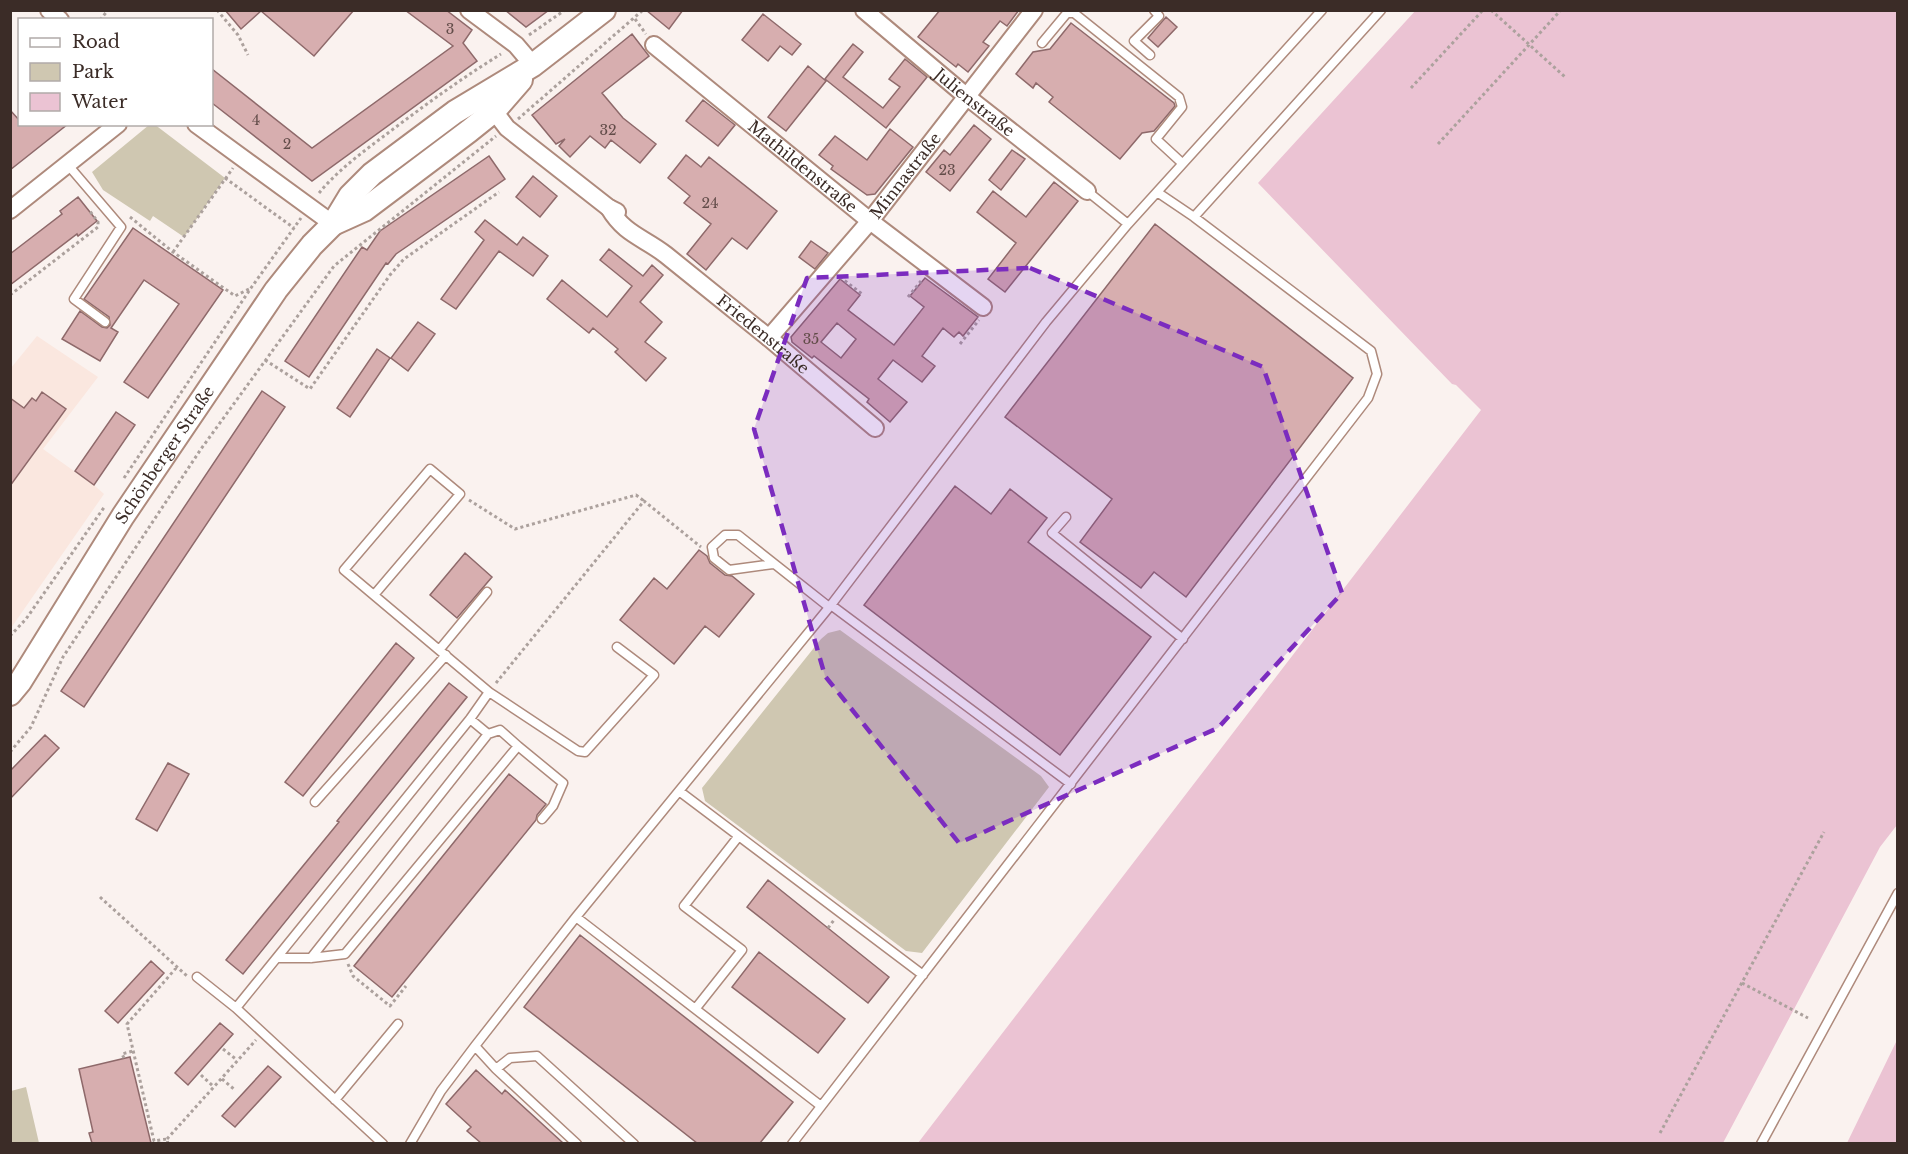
<svg xmlns="http://www.w3.org/2000/svg" width="1908" height="1154" viewBox="0 0 1908 1154" font-family="'Libre Baskerville',serif">
<style>
.built{fill:#fae7df}
.green{fill:#cfc7b1}
.water{fill:#ebc3d3}
.building{fill:#d7aeaf;stroke:#8e696a;stroke-width:1.5;fill-rule:evenodd}
.lines{fill:none;stroke-linecap:round;stroke-linejoin:round}
.lane-casing{stroke:#ae8a7c;stroke-width:11}
.street-casing{stroke:#ae8a7c;stroke-width:20}
.secondary-casing{stroke:#ae8a7c;stroke-width:26}
.path{stroke:#aca19d;stroke-width:3;stroke-dasharray:3 3;stroke-linecap:butt}
.lane{stroke:#fff;stroke-width:8}
.street{stroke:#fff;stroke-width:16}
.secondary{stroke:#fff;stroke-width:22}
.marked{fill:#7b2cbf;fill-opacity:0.2;stroke:#7b2cbf;stroke-width:4.5;stroke-dasharray:12 8;stroke-linejoin:round}
.labels{text-anchor:middle;dominant-baseline:central;stroke-width:5;stroke-linejoin:round;paint-order:stroke}
.number-label{font-size:14px;fill:#624c49}
.street-label{font-size:16px;fill:#3b2c27;stroke:#fff}
</style>
<rect width="100%" height="100%" fill="#faf2ef"/>
<!-- built -->
<path class="built" d="M 37,336 L 98,377 L 43,449 L 95,486 L 104,494 L 11,628 L 11,368 Z"/>
<!-- green -->
<path class="green" d="M 154,124 L 225,178 L 184,237 L 153,216 L 150,221 L 103,190 L 92,172 L 149,125 Z
M 840,630 L 1041,776 L 1049,787 L 922,953 L 906,951 L 705,801 L 702,788 L 821,639 L 828,633 Z
M 26,1087 L 39,1143 L 11,1143 L 11,1091 Z"/>
<!-- water -->
<path class="water" d="M 1416,10 L 1897,11 L 1897,825 L 1880,847 L 1723,1143 L 918,1143 L 1481,410 L 1456,385 L 1452,384 L 1258,183 Z
M 1897,1040 L 1897,1143 L 1847,1143 Z"/>
<!-- building -->
<path class="building" d="M 225,10 L 354,10 L 314,56 L 261,11 L 241,29 Z
M 405,10 L 446,10 L 472,30 L 463,43 L 477,61 L 312,181 L 212,103 L 212,69 L 312,148 L 453,46 Z
M 505,10 L 549,10 L 526,27 Z
M 646,10 L 683,10 L 669,29 Z
M 940,10 L 1019,10 L 1007,26 L 1000,21 L 983,42 L 989,46 L 968,72 L 958,64 L 956,67 L 918,37 Z
M 763,14 L 801,44 L 792,55 L 780,46 L 768,61 L 742,40 Z
M 1166,17 L 1177,27 L 1158,47 L 1148,38 Z
M 1071,23 L 1174,103 L 1175,106 L 1154,131 L 1142,133 L 1120,159 L 1049,102 L 1053,97 L 1036,83 L 1033,88 L 1016,74 L 1033,52 L 1050,49 Z
M 632,34 L 649,56 L 602,93 L 623,118 L 656,144 L 640,163 L 611,140 L 605,148 L 590,136 L 570,157 L 559,146 L 565,139 L 556,144 L 532,115 Z
M 853,44 L 863,52 L 843,77 L 883,108 L 900,87 L 889,79 L 905,59 L 927,77 L 886,128 L 825,79 Z
M 808,66 L 826,81 L 786,131 L 768,117 Z
M 703,100 L 735,125 L 718,146 L 686,121 Z
M 10,110 L 20,121 L 20,124 L 68,124 L 10,170 Z
M 974,125 L 991,139 L 950,191 L 926,172 L 944,150 L 950,155 Z
M 890,129 L 913,147 L 875,194 L 867,195 L 831,169 L 833,166 L 819,155 L 835,136 L 867,160 Z
M 1012,150 L 1025,159 L 1001,190 L 989,180 Z
M 686,155 L 701,167 L 709,157 L 777,211 L 747,249 L 732,238 L 706,270 L 687,254 L 711,224 L 684,203 L 690,196 L 668,178 Z
M 489,156 L 505,179 L 396,254 L 388,264 L 386,263 L 309,377 L 285,361 L 362,247 L 367,250 L 380,231 Z
M 533,176 L 557,196 L 540,217 L 516,197 Z
M 1054,182 L 1078,201 L 1005,292 L 988,279 L 1016,243 L 977,212 L 993,191 L 1026,217 Z
M 78,197 L 97,221 L 78,236 L 77,234 L 10,285 L 10,254 L 62,214 L 60,211 Z
M 485,220 L 517,245 L 523,237 L 548,256 L 533,276 L 499,251 L 456,309 L 441,299 L 484,240 L 475,232 Z
M 1155,224 L 1353,378 L 1186,597 L 1154,572 L 1141,588 L 1080,542 L 1112,499 L 1005,417 Z
M 133,228 L 223,290 L 148,398 L 124,382 L 179,304 L 144,280 L 111,328 L 118,332 L 100,361 L 62,339 L 80,311 L 102,327 L 107,328 L 110,325 L 109,317 L 84,299 Z
M 811,241 L 828,253 L 815,269 L 799,257 Z
M 609,249 L 643,276 L 652,265 L 663,275 L 640,302 L 662,322 L 645,342 L 666,358 L 646,381 L 615,352 L 618,349 L 593,328 L 589,333 L 547,299 L 562,280 L 607,317 L 632,286 L 600,260 Z
M 925,278 L 978,317 L 963,336 L 959,332 L 954,337 L 943,328 L 922,356 L 935,366 L 922,382 L 893,360 L 878,379 L 907,402 L 890,422 L 867,402 L 869,399 L 814,356 L 812,358 L 792,342 L 791,337 L 840,279 L 860,295 L 848,310 L 894,345 L 924,307 L 910,296 ZM 837,323 L 856,339 L 841,358 L 821,342 Z
M 418,322 L 435,334 L 408,371 L 391,358 Z
M 377,349 L 390,358 L 350,417 L 337,408 Z
M 262,391 L 285,407 L 84,707 L 61,691 Z
M 42,392 L 66,409 L 10,486 L 10,398 L 24,408 L 32,398 L 36,401 Z
M 116,412 L 135,425 L 94,485 L 75,471 Z
M 955,486 L 991,514 L 1010,489 L 1047,518 L 1028,542 L 1151,637 L 1060,755 L 864,605 Z
M 699,550 L 707,556 L 710,563 L 725,575 L 732,576 L 754,594 L 719,637 L 705,626 L 674,664 L 620,620 L 654,578 L 667,589 Z
M 465,553 L 492,577 L 457,618 L 430,595 Z
M 396,643 L 414,658 L 303,796 L 285,782 Z
M 449,683 L 467,697 L 243,974 L 226,960 L 339,822 L 337,821 Z
M 45,735 L 59,748 L 10,799 L 10,771 Z
M 168,763 L 189,774 L 157,831 L 136,819 Z
M 509,774 L 546,804 L 537,815 L 536,820 L 392,997 L 354,966 Z
M 768,880 L 889,977 L 868,1003 L 747,907 Z
M 580,935 L 793,1102 L 760,1143 L 697,1143 L 524,1007 Z
M 759,952 L 845,1019 L 818,1053 L 732,987 Z
M 151,961 L 164,973 L 118,1023 L 105,1011 Z
M 220,1023 L 233,1034 L 188,1085 L 175,1073 Z
M 130,1057 L 151,1143 L 92,1143 L 89,1133 L 93,1132 L 79,1069 Z
M 268,1066 L 281,1077 L 235,1127 L 222,1116 Z
M 476,1070 L 502,1094 L 505,1090 L 563,1143 L 481,1143 L 467,1131 L 471,1127 L 446,1104 Z"/>
<g class="lines">
<!-- lane casing -->
<g class="lane-casing">
<path id="lane" d="M 1042,43 L 1067,13 L 1074,13 L 1179,97 L 1182,107 L 1156,139 L 1182,163
M 1150,55 L 1134,41 L 1159,16 L 1154,10
M 68,165 L 121,227 L 74,299 L 105,322
M 1087,191 L 1128,224
M 1194,217 L 1381,10
M 1066,517 L 1052,533 L 1183,639
M 773,564 L 729,570 L 714,558 L 712,547 L 725,535 L 738,535 L 829,607
M 374,595 L 460,494 L 430,469 L 344,570 L 489,692
M 831,605 L 1071,784
M 440,649 L 487,592
M 470,719 L 488,734 L 500,730 L 518,746
M 679,791 L 923,975
M 315,802 L 446,655
M 576,917 L 821,1106
M 277,958 L 311,958 L 345,954 L 518,746 L 563,783 L 553,806 L 542,819
M 311,958 L 488,734
M 197,977 L 236,1008
M 696,1008 L 742,950 L 684,906 L 738,837
M 475,1046 L 496,1069
M 335,1100 L 398,1024
M 383,1144 L 236,1008 L 470,719 L 489,692 L 578,751 L 585,752 L 654,675 L 617,647
M 410,1144 L 441,1091 L 475,1046 L 576,917 L 831,605 L 1046,322 L 1128,224 L 1322,10
M 577,1144 L 496,1069 L 510,1058 L 537,1056 L 634,1144
M 792,1144 L 1368,398 L 1377,374 L 1371,351 L 1194,217 L 1157,192
M 1761,1144 L 1898,893"/>
</g>
<!-- street casing -->
<g class="street-casing">
<g id="street">
<path d="M 49,10 L 60,20"/>
<path d="M 469,10 L 516,45 L 533,65"/>
<path id="s1" d="M 864,10 L 966,96 L 1087,191"/>
<path id="s2" d="M 654,45 L 870,221 L 983,307"/>
<path d="M 494,111 L 507,128 L 609,208 L 617,212"/>
<path d="M 196,124 L 333,224"/>
<path id="s3" d="M 609,208 C 625,235 643,237 666,255 L 769,338 L 875,428"/>
<path d="M 10,210 L 118,124"/>
<path id="s4" d="M 769,338 L 870,221 L 1034,10"/>
</g>
</g>
<!-- secondary casing -->
<g class="secondary-casing">
<g id="secondary">
<path d="M 333,224 L 364,210 L 469,131 L 494,111 L 521,80"/>
<path id="s5" d="M 10,694 L 20,682 L 123,516 L 276,290 L 312,245 L 333,224 L 350,196 L 372,174 L 455,112 L 533,65 L 604,10"/>
</g>
</g>
<!-- path -->
<path class="path" d="M 217,10 L 238,35 L 248,55
M 1491,10 L 1565,77
M 635,19 L 646,34
M 100,20 L 108,10
M 529,35 L 565,10
M 1411,88 L 1483,10
M 518,119 L 643,10
M 1438,144 L 1561,10
M 225,178 L 294,228
M 319,193 C 338,170 364,151 388,133 C 425,105 462,78 501,54
M 130,217 L 173,252 L 235,296 L 251,288
M 173,252 L 233,168
M 840,277 L 862,294
M 10,295 L 98,227 L 98,222 L 89,210
M 908,297 L 921,281
M 960,344 L 979,320
M 265,360 L 310,389 L 390,275 L 404,259 L 499,192
M 124,478 L 251,288 L 301,218
M 469,500 L 515,529 L 636,495 L 644,501
M 10,636 L 26,619 L 105,506
M 496,683 L 644,501 L 701,547
M 10,752 L 31,727 L 63,657 L 201,449 L 334,266 L 496,136
M 100,897 L 187,976
M 828,928 L 834,920
M 348,964 L 353,976 L 390,1006 L 406,986
M 1742,983 L 1808,1018
M 223,1049 L 237,1060
M 124,1058 L 122,1054 L 133,1051
M 201,1075 L 214,1087
M 222,1079 L 235,1090
M 1660,1133 L 1824,832
M 167,1139 L 256,1040
M 168,1144 L 167,1139 L 154,1141 L 127,1024 L 177,967"/>
<!-- lane -->
<use href="#lane" class="lane"/>
<!-- street -->
<use href="#street" class="street"/>
<!-- secondary -->
<use href="#secondary" class="secondary"/>
</g>
<!-- marked area -->
<path class="marked" d="M 1030,268 L 1263,367 L 1342,593 L 1218,728 L 959,843 L 825,676 L 754,429 L 807,278 Z"/>
<g class="labels">
<!-- number labels -->
<g class="number-label">
<text x="450" y="29">3</text>
<text x="256" y="120">4</text>
<text x="608" y="130">32</text>
<text x="287" y="144">2</text>
<text x="947" y="170">23</text>
<text x="710" y="203">24</text>
<text x="811" y="339">35</text>
</g>
<!-- street labels -->
<g class="street-label">
<text stroke="none"><textPath href="#s1" startOffset="144">Julienstraße</textPath></text>
<text stroke="none"><textPath href="#s2" startOffset="192">Mathildenstraße</textPath></text>
<text stroke="none"><textPath href="#s4" startOffset="212">Minnastraße</textPath></text>
<text stroke="none"><textPath href="#s3" startOffset="200">Friedenstraße</textPath></text>
<text stroke="none"><textPath href="#s5" startOffset="285">Schönberger Straße</textPath></text>
</g>
</g>
<!-- border -->
<rect width="1908" height="1154" fill="none" stroke="#3b2c27" stroke-width="24"/>
<!-- legend -->
<rect x="18" y="18" width="195" height="108" fill="#ffffff" stroke="#b1aba9" stroke-width="1.5"/>
<rect x="30" y="38" width="30" height="9" fill="#ffffff" stroke="#b1aba9" stroke-width="1.5"/>
<text x="72" y="48" font-size="18" fill="#3b2c27">Road</text>
<rect x="30" y="63" width="30" height="18" fill="#cfc7b1" stroke="#b1aba9" stroke-width="1.5"/>
<text x="72" y="78" font-size="18" fill="#3b2c27">Park</text>
<rect x="30" y="93" width="30" height="18" fill="#ebc3d3" stroke="#b1aba9" stroke-width="1.5"/>
<text x="72" y="108" font-size="18" fill="#3b2c27">Water</text>
</svg>
